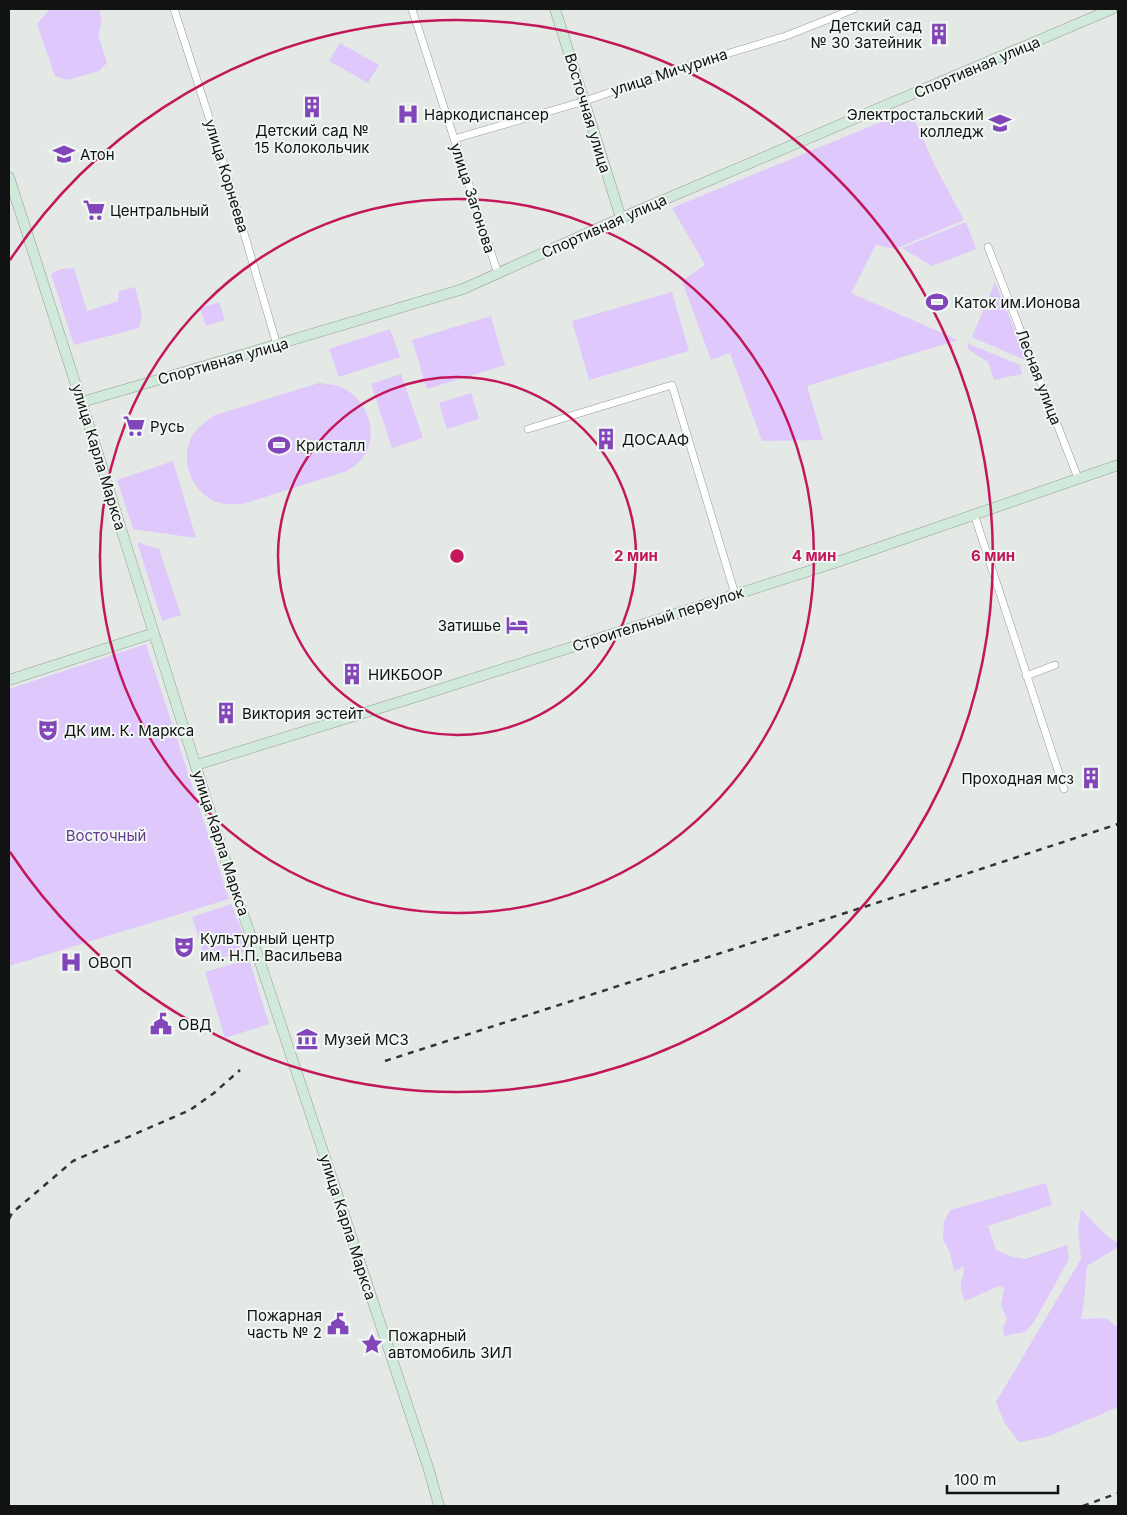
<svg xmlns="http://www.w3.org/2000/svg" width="1127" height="1515" viewBox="0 0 1127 1515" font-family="Inter,sans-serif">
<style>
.green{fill:#dfc8fc}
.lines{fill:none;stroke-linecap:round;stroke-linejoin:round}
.street-casing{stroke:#969b98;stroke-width:8}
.secondary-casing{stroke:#969b98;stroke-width:11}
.street{stroke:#fff;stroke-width:7}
.secondary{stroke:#d0e9db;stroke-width:10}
.rail{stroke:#323534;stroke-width:2.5;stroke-dasharray:6 6;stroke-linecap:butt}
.ring{fill:none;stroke:#c2185b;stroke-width:2.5}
.labels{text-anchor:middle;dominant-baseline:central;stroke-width:4;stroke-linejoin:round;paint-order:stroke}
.poi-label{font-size:15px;fill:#111312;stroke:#f1f7f3;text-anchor:start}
.street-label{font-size:15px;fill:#111312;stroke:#f1f7f3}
.park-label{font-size:15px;fill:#673a91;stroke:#f1f7f3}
.centre{fill:#c2185b;stroke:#f1f7f3;stroke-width:2.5}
.ring-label{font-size:15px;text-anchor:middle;font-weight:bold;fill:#c2185b;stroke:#f1f7f3;stroke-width:4;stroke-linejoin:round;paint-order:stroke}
</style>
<rect width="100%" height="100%" fill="#e4e9e6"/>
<!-- green -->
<path class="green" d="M 50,9 L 99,9 L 102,22 L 98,35 L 107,63 L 99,71 L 67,80 L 55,76 L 37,24 Z
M 340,43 L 379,65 L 368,83 L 329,61 Z
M 910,110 L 935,166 L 964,220 L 895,249 L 876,245 L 851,293 L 958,340 L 807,386 L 823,440 L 762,441 L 730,353 L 711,360 L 682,281 L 705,265 L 672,208 Z
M 966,222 L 976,249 L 932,266 L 902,248 Z
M 74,268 L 87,311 L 118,301 L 119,291 L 135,287 L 142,315 L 139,328 L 74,345 L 51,274 L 61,269 Z
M 995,282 L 1027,361 L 972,337 Z
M 672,292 L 689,351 L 589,380 L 572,321 Z
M 219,302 L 225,320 L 206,326 L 200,308 Z
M 491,316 L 505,365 L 427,389 L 412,340 Z
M 390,329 L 400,357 L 339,377 L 329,349 Z
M 967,343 L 1020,365 L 1022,374 L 994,380 L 988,362 L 969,350 Z
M 401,374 L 423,438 L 392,448 L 371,384 Z
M 319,383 C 325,384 332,384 338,386 C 364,395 379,427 366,453 C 362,461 354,466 347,471 L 243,504 C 232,504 222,505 212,500 C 189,487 179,456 194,433 C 199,426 208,420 215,415 Z
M 471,393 L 479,419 L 447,429 L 439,403 Z
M 173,461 L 196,538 L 133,529 L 117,480 Z
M 137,542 L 159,549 L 181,615 L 162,621 Z
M 146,644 L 229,899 L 9,966 L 9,689 Z
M 231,904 L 250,950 L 206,962 L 192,917 Z
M 249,959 L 269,1024 L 225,1038 L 205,972 Z
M 1046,1183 L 1052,1205 L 988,1226 L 996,1250 L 1013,1257 L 1025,1259 L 1067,1245 L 1069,1259 L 1034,1322 L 1025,1332 L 1004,1336 L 1003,1327 L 1007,1319 L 1001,1305 L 1004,1288 L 999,1286 L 965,1301 C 956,1283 964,1282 964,1266 L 954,1272 L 950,1252 L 943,1240 L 944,1222 L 950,1210 Z
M 1081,1209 L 1108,1237 L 1118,1243 L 1118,1247 L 1087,1266 L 1084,1302 L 1081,1319 L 1106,1318 L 1118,1328 L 1118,1407 L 1047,1437 L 1019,1442 L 1005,1424 L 996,1402 L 1081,1259 L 1078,1229 Z"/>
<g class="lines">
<!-- street casing -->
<g class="street-casing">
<path id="street" d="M 174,9 L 218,145 L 277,345
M 412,9 L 498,274
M 454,139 L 585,101 L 683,67 L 786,36 L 854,9
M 988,247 L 1078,478
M 528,429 L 672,385 L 735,594
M 974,514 L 1064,789
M 1026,676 L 1055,665"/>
</g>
<!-- secondary casing -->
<g class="secondary-casing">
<path id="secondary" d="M 555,9 L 621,218
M 9,177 L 100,460 L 118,519 L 237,897 L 257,953 L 428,1467 L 439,1506
M 82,402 L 171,376 L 463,289 L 621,218 L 1112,9
M 9,680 L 154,633
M 196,765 L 422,695 L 834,563 L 1118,465"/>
</g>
<!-- street -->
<use href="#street" class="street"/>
<!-- secondary -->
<use href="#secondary" class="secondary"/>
<!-- rail -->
<path class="rail" d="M 385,1061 L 926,887 L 1118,824
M 9,1219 L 12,1213 L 73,1161 L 190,1110 L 214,1093 L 240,1070
M 1083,1506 L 1118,1493"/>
</g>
<!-- distance rings -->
<g class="ring">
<circle cx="457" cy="556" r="179"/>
<circle cx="457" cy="556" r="357"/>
<path d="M10 260A536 536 0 1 1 10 852"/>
</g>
<!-- icons -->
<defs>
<g id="building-bare" transform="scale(1.725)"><path d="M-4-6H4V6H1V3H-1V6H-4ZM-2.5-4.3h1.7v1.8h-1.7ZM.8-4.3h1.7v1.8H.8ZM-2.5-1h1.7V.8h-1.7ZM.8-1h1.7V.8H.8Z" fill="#8345ba" stroke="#f1f7f3" stroke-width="2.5" paint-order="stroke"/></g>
<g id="hospital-bare" transform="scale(1.725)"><path d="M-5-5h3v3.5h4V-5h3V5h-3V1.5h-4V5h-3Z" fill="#8345ba" stroke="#f1f7f3" stroke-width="2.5" paint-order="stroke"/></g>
<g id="university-bare" transform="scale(1.725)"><path d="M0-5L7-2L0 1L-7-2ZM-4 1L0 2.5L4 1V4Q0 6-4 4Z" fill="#8345ba" stroke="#f1f7f3" stroke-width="2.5" paint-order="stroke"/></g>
<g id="school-bare" transform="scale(1.725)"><path d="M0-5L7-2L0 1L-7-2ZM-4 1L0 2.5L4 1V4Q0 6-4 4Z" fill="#8345ba" stroke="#f1f7f3" stroke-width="2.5" paint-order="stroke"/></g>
<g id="supermarket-bare" transform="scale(1.725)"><path d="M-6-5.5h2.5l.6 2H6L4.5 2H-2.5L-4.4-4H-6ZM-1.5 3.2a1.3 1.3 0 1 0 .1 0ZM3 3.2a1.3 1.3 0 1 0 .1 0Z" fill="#8345ba" stroke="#f1f7f3" stroke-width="2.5" paint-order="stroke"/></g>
<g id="stadium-bare" transform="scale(1.725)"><path d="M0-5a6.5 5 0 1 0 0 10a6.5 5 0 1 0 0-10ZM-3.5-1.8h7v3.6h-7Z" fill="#8345ba" stroke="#f1f7f3" stroke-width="2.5" paint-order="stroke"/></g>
<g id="hotel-bare" transform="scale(1.725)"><path d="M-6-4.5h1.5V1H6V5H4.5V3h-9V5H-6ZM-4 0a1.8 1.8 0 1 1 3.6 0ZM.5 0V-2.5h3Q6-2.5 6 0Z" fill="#8345ba" stroke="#f1f7f3" stroke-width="2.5" paint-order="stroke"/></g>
<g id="theatre-bare" transform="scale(1.725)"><path d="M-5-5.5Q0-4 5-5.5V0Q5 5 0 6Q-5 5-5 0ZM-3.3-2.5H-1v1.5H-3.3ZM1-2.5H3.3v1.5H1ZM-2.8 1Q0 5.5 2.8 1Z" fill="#8345ba" stroke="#f1f7f3" stroke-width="2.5" paint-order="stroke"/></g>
<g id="civic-bare" transform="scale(1.725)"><path d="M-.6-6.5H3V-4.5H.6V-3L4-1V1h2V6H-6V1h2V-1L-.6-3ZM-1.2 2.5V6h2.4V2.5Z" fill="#8345ba" stroke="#f1f7f3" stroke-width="2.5" paint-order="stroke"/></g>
<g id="museum-bare" transform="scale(1.725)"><path d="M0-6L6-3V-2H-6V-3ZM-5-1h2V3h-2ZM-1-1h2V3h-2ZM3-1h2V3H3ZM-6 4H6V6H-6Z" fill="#8345ba" stroke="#f1f7f3" stroke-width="2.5" paint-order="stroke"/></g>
<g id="sight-bare" transform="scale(1.725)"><path d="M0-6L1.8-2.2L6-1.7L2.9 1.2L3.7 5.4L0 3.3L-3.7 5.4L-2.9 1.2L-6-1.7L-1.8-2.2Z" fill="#8345ba" stroke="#f1f7f3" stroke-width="2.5" paint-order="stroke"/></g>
</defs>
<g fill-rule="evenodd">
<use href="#building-bare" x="939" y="34"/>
<use href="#building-bare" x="312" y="107"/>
<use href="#hospital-bare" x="408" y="114"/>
<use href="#university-bare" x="1000" y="123"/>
<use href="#school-bare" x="64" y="154"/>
<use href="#supermarket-bare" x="94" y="210"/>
<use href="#stadium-bare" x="937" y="302"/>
<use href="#supermarket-bare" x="134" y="426"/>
<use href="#building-bare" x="606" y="439"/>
<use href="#stadium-bare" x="279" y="445"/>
<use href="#hotel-bare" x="517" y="625"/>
<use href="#building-bare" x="352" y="674"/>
<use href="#building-bare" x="226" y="713"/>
<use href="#theatre-bare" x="48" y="730"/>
<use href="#building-bare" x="1091" y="778"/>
<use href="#theatre-bare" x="184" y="947"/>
<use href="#hospital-bare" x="71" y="962"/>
<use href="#civic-bare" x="161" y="1024"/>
<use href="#museum-bare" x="307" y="1039"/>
<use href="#civic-bare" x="338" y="1324"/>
<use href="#sight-bare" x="372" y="1344"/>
</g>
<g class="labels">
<!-- poi labels -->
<g class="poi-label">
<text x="922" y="25" text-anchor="end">Детский сад<tspan x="922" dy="17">№ 30 Затейник</tspan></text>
<text x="424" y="114">Наркодиспансер</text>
<text x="984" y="114" text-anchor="end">Электростальский<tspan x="984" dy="17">колледж</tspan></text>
<text x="312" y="130" text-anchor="middle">Детский сад №<tspan x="312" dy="17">15 Колокольчик</tspan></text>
<text x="80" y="154">Атон</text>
<text x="110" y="210">Центральный</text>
<text x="954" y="302">Каток им.Ионова</text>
<text x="150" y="426">Русь</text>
<text x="622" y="439">ДОСААФ</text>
<text x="296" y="445">Кристалл</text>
<text x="501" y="625" text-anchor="end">Затишье</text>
<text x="368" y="674">НИКБООР</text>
<text x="242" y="713">Виктория эстейт</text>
<text x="64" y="730">ДК им. К. Маркса</text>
<text x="1074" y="778" text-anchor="end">Проходная мсз</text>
<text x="200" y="938">Культурный центр<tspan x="200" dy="17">им. Н.П. Васильева</tspan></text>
<text x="88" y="962">ОВОП</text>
<text x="178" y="1024">ОВД</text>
<text x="324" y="1039">Музей МСЗ</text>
<text x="322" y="1315" text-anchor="end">Пожарная<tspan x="322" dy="17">часть № 2</tspan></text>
<text x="388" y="1335">Пожарный<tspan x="388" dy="17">автомобиль ЗИЛ</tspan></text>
</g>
<!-- street labels -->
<g class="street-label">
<text transform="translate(977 67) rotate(-23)">Спортивная улица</text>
<text transform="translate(669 72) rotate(-18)">улица Мичурина</text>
<text transform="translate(588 113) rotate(73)">Восточная улица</text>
<text transform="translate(227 176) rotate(73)">улица Корнеева</text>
<text transform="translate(473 198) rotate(72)">улица Загонова</text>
<text transform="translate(604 226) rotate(-24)">Спортивная улица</text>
<text transform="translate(223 361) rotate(-16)">Спортивная улица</text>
<text transform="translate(1039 377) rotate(69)">Лесная улица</text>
<text transform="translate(99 457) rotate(73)">улица Карла Маркса</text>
<text transform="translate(658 619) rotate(-18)">Строительный переулок</text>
<text transform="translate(221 843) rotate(72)">улица Карла Маркса</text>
<text transform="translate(348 1227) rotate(72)">улица Карла Маркса</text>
</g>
<!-- park labels -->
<g class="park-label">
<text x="106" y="835">Восточный</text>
</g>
</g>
<circle cx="457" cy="556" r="8" class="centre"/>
<g class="ring-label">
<text x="636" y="561">2 мин</text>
<text x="814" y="561">4 мин</text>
<text x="993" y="561">6 мин</text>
</g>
<!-- border -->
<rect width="1127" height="1515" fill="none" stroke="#111312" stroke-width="20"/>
<!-- scale -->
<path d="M947 1485v8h111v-8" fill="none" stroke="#111312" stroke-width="2.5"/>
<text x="954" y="1485" font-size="15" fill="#111312" stroke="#f1f7f3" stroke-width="4" paint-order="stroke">100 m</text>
</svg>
